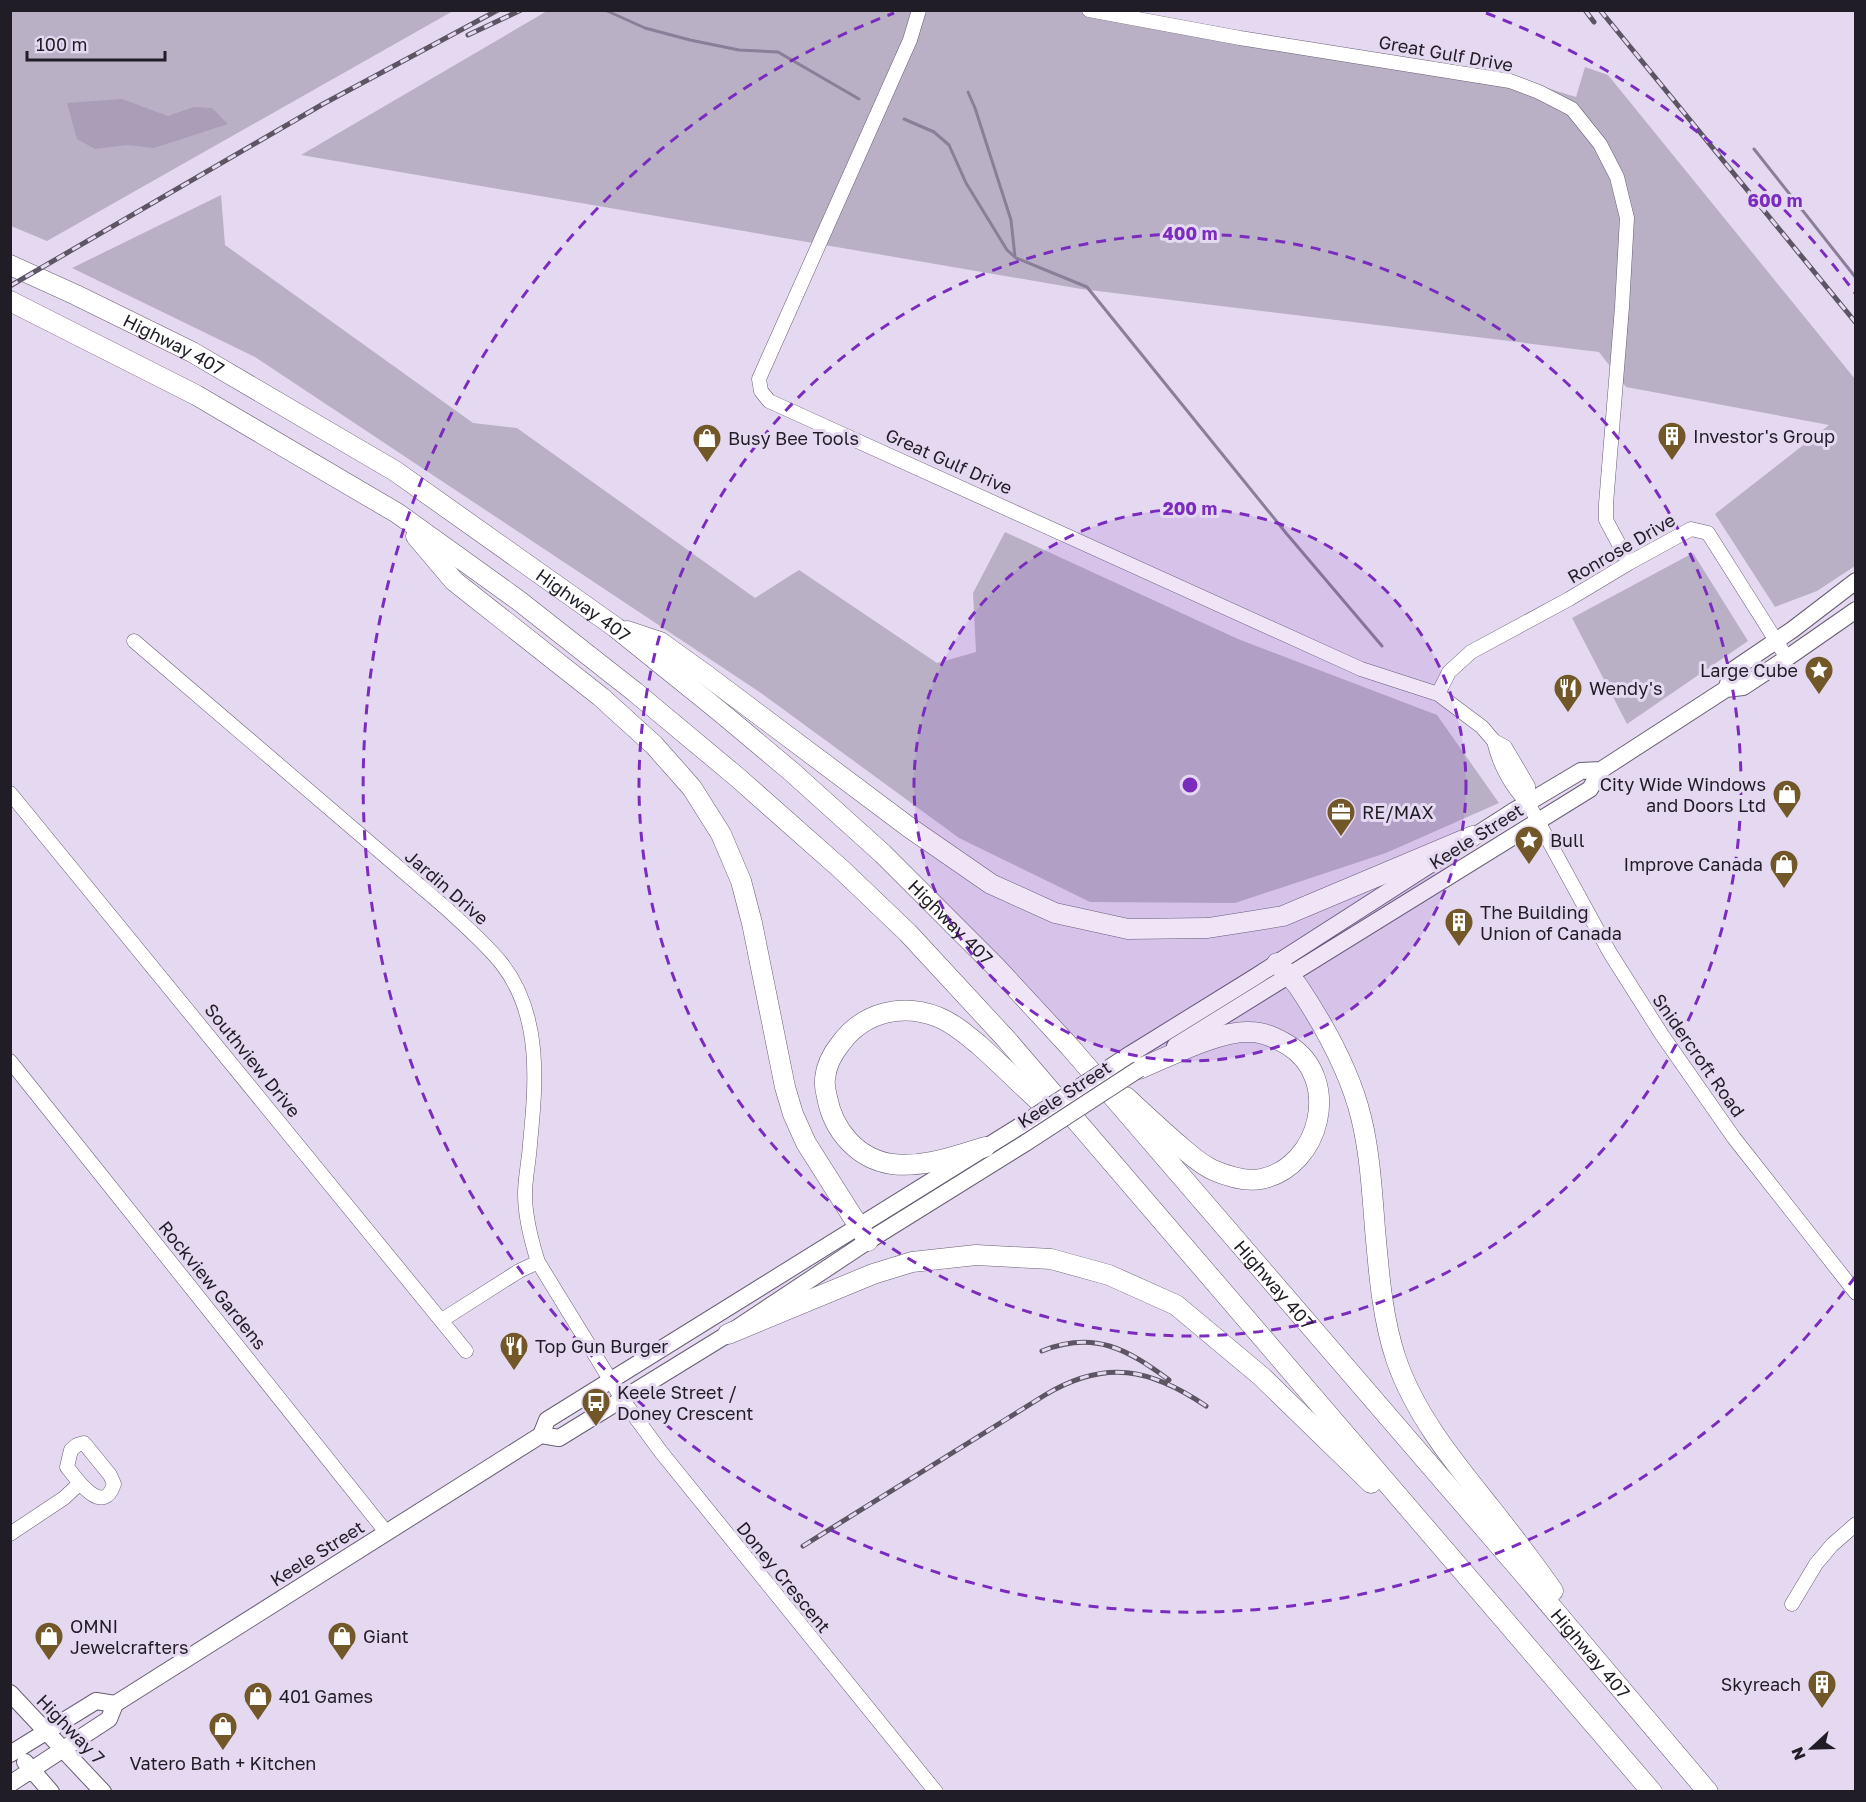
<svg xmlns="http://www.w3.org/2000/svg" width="1866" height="1802" viewBox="0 0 1866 1802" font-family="'Golos Text',sans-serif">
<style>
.green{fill:#bab0c6}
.forest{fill:#a99db8}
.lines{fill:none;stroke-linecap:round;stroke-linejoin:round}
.stream{stroke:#8a7e98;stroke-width:3}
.minor-casing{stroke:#685f73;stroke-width:15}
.major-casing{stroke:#685f73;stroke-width:18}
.highway-casing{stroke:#685f73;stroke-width:21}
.minor{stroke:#fff;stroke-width:14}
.major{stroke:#fff;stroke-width:16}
.highway{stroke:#fff;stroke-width:20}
.rail-casing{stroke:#5c5664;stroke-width:5}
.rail{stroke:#e4d9f1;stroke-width:3;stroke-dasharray:9;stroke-linecap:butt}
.major-bridge-casing{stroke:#685f73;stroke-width:18;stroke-linecap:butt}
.major-bridge{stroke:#fff;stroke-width:16}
.ring{fill:none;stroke:#7b2cbf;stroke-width:3;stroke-dasharray:10 8}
.labels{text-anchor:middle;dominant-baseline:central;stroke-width:6;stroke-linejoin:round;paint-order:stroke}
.street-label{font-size:18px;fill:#211d26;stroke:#e4d9f1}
.poi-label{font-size:18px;fill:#211d26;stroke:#e4d9f1;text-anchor:start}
.centre{fill:#7b2cbf;stroke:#e4d9f1;stroke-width:3}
.ring-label{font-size:18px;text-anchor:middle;font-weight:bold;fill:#7b2cbf;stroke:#e4d9f1;stroke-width:6;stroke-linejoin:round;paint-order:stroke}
</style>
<rect width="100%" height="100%" fill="#e4d9f1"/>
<!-- green -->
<path class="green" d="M 10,11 L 453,11 L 47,241 L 11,226 Z
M 547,11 L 1115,11 L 1515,78 L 1576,97 L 1585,67 L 1608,75 L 1855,379 L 1855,566 L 1817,591 L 1775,607 L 1715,514 L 1829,425 L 1626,387 L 1599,352 L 1081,289 L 301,155 Z
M 221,195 L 225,245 L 473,423 L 517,428 L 755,598 L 799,570 L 937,663 L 976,652 L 973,593 L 1005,532 L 1238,639 L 1437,715 L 1499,803 L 1386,853 L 1235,903 L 1090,902 L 959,838 L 761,693 L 255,357 L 72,268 Z
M 1693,553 L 1748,641 L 1627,724 L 1572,618 Z"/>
<!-- forest -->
<path class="forest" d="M 122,99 L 168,116 L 194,107 L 212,108 L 228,124 L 154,148 L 126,145 L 95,149 L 77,139 L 67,103 Z"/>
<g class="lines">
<!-- stream -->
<path class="stream" d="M 605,10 L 645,28 L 690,40 L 739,50 L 778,52 L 859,99
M 968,92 L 975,108 L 1011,220 L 1015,257
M 904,119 L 934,132 L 949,145 L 966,183 L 1007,250 L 1016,258 L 1087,287 L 1286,533 L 1382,646
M 1754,149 L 1856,278"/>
<!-- minor casing -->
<g class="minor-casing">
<path id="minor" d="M 919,10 L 910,40 L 759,379 L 761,391 L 769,401 L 1361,669 L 1438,694 L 1482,727 L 1494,741 L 1505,747 L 1528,786 L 1528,803
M 1089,10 L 1240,38 L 1510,81 L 1539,92 L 1572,109 L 1600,144 L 1617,177 L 1627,218 L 1622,307 L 1606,504 L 1606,520 L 1629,563
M 134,641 L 447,909 C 466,927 486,944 502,964 C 542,1016 536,1083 530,1144 C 529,1161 525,1178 525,1194 C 525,1217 531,1240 538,1262 L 622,1399 L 661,1452 L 936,1792
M 1438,694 L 1449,672 L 1471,652 L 1569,599 L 1629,563 L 1691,529 L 1708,533 L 1787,658
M 1494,741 C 1499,763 1511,787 1528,803 L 1610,953 L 1662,1035 L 1734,1138 L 1856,1293
M 10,793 L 466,1351
M 10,1061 L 386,1532
M 442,1320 L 519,1271 L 538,1262
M 84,1443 L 110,1475 L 114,1484 C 103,1517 78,1481 67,1467 L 71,1450 L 77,1445 Z
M 10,1534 L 64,1498 L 80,1483
M 1792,1604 L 1816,1564 L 1832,1545 L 1856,1524"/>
</g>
<!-- major casing -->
<g class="major-casing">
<path id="major" d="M 1726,689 L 1733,670 L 1792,630 L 1856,581
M 1175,1046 L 1590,789 L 1601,770 L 1726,689 L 1743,687 L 1787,658 L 1856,610
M 1129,1055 L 1255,977 L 1512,812 L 1581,771 L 1601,770
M 541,1435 L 559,1438 L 728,1334 L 868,1241 L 1027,1142
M 10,1693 L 103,1792
M 10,1754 L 96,1701 L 115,1704
M 25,1762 L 51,1792
M 10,1784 L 109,1719 L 115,1704 L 541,1435 L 547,1420 L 1020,1126"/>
</g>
<!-- highway casing -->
<g class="highway-casing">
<g id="highway">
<path id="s1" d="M 10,265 L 76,295 L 192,352 L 395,471 L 615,627 L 718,710 L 792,772 L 883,854 L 996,967 L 1070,1047 L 1522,1572 L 1708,1792"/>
<path d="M 10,301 L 196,395 L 397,513 L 518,600 L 635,692 L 737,777 L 841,869 L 908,933 L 1007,1040 L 1652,1792"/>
<path d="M 416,536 L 454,581 L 601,697 L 654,745 L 692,788 L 721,834 L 741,881 L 752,923 L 785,1087 L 793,1114 L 806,1143 L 868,1241"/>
<path d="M 627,631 L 660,642 L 706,675 L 910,828 L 991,884 L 1055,913 L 1128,929 L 1208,928 L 1283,916 L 1473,836"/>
<path d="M 1277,963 C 1284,970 1292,978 1298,986 C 1324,1025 1350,1072 1361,1117 C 1370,1153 1372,1192 1375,1229 C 1379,1273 1382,1317 1396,1359 C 1415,1415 1454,1462 1490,1507 C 1512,1535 1533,1562 1553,1591"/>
<path d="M 1126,1097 C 1142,1112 1157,1126 1173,1140 C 1186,1151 1198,1163 1213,1170 C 1227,1176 1245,1182 1261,1179 C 1321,1167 1342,1078 1288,1045 C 1276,1038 1264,1032 1250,1032 C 1220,1030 1168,1057 1139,1069"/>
<path d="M 985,1147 C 955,1156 924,1168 892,1164 C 857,1159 833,1130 827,1097 C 826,1092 824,1085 825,1079 C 826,1065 832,1054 841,1043 C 864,1012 902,1003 938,1017 C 953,1023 967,1035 979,1045 C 1006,1069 1031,1095 1059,1119"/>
<path d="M 728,1334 L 873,1274 L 912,1262 L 976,1255 L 1051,1259 L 1109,1275 L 1176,1305 L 1261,1376 L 1371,1483"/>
</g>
</g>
<!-- minor -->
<use href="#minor" class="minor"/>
<!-- major -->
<use href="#major" class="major"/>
<!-- highway -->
<use href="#highway" class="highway"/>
<!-- rail casing -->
<g class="rail-casing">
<path id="rail" d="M 1585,10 L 1594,22
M 1600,10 L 1856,323
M 468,35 L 521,10
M 10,286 L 323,104 L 498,10
M 1042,1351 C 1094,1330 1127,1349 1169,1380
M 803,1546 L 1045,1395 C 1105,1359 1150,1368 1206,1406"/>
</g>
<!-- rail -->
<use href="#rail" class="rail"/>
<!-- major-bridge casing -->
<g class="major-bridge-casing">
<path id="major-bridge" d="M 1020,1126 L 1129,1055
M 1027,1142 L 1139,1069"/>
</g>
<!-- major-bridge -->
<use href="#major-bridge" class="major-bridge"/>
</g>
<!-- distance rings -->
<circle cx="1190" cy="785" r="276" fill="#7b2cbf" fill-opacity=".12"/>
<g class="ring">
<circle cx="1190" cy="785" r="276"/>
<circle cx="1190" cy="785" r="551"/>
<path d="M1855 1277A827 827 0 1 1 894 13M1486 13A827 827 0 0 1 1855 293"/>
</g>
<!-- icons -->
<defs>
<g id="building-pin" transform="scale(1.5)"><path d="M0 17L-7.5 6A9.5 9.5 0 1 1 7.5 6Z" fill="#725829" stroke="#e4d9f1"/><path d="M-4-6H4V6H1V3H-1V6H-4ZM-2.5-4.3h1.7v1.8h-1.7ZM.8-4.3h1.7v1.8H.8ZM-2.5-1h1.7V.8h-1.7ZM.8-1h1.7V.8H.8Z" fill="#fff"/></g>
<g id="shop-pin" transform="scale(1.5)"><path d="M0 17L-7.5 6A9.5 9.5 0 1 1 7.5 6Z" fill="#725829" stroke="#e4d9f1"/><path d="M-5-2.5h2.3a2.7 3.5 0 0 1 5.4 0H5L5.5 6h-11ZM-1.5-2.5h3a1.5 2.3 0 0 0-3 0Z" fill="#fff"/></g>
<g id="sight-pin" transform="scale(1.5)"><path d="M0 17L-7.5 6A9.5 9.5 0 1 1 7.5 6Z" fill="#725829" stroke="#e4d9f1"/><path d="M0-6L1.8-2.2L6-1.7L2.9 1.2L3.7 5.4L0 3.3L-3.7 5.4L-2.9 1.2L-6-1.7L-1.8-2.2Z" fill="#fff"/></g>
<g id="restaurant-pin" transform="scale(1.5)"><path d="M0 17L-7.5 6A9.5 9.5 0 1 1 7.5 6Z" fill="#725829" stroke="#e4d9f1"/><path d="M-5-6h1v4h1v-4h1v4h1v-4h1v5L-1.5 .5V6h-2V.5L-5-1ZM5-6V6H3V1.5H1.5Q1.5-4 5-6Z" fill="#fff"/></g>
<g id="office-pin" transform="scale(1.5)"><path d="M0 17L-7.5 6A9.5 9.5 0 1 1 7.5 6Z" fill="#725829" stroke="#e4d9f1"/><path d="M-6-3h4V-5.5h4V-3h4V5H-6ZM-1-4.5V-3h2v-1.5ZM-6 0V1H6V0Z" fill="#fff"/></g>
<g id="bus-pin" transform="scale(1.5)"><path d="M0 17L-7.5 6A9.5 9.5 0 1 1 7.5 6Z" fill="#725829" stroke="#e4d9f1"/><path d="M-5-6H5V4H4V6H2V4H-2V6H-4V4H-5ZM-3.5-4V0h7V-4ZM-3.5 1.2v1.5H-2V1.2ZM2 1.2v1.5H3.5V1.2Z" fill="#fff"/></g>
</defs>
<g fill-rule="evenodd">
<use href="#building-pin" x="1672" y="436"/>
<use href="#shop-pin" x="707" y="438"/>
<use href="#sight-pin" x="1819" y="670"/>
<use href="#restaurant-pin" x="1568" y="688"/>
<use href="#shop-pin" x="1787" y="794"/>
<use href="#office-pin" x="1341" y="812"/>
<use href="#sight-pin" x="1529" y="840"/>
<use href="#shop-pin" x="1784" y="864"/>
<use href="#building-pin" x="1459" y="922"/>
<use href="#restaurant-pin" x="514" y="1346"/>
<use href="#bus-pin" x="596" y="1402"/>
<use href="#shop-pin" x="49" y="1636"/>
<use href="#shop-pin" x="342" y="1636"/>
<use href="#building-pin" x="1822" y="1684"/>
<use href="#shop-pin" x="258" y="1696"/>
<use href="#shop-pin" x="223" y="1726"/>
</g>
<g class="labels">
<!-- street labels -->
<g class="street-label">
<text transform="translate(1446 53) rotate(10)">Great Gulf Drive</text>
<text stroke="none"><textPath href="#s1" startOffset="182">Highway 407</textPath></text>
<text transform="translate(949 461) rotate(24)">Great Gulf Drive</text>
<text transform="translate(1621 548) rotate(-30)">Ronrose Drive</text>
<text stroke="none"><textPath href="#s1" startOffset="668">Highway 407</textPath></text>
<text transform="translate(1476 836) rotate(-32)">Keele Street</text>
<text transform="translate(447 887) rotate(41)">Jardin Drive</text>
<text stroke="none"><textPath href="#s1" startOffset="1154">Highway 407</textPath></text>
<text transform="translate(1699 1055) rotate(55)">Snidercroft Road</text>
<text transform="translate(253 1060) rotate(51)">Southview Drive</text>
<text transform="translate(1064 1094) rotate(-33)">Keele Street</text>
<text transform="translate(213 1285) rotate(51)">Rockview Gardens</text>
<text stroke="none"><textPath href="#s1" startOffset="1640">Highway 407</textPath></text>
<text transform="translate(317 1553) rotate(-32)">Keele Street</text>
<text transform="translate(784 1577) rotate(51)">Doney Crescent</text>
<text stroke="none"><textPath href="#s1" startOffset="2126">Highway 407</textPath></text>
<text transform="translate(71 1729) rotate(46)">Highway 7</text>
</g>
<!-- poi labels -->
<g class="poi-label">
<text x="1693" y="436">Investor's Group</text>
<text x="728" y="438">Busy Bee Tools</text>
<text x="1798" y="670" text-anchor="end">Large Cube</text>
<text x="1589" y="688">Wendy's</text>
<text x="1766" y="784" text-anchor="end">City Wide Windows<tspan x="1766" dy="21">and Doors Ltd</tspan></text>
<text x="1362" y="812">RE/MAX</text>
<text x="1550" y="840">Bull</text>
<text x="1763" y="864" text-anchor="end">Improve Canada</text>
<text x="1480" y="912">The Building<tspan x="1480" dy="21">Union of Canada</tspan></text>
<text x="535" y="1346">Top Gun Burger</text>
<text x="617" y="1392">Keele Street /<tspan x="617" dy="21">Doney Crescent</tspan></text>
<text x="70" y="1626">OMNI<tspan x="70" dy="21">Jewelcrafters</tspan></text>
<text x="363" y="1636">Giant</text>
<text x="1801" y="1684" text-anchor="end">Skyreach</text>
<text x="279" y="1696">401 Games</text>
<text x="223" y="1763" text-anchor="middle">Vatero Bath + Kitchen</text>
</g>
</g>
<circle cx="1190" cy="785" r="9" class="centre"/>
<g class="ring-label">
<text x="1775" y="207">600 m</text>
<text x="1190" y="240">400 m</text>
<text x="1190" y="515">200 m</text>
</g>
<!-- border -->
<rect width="1866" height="1802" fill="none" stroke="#211d26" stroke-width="24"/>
<!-- north arrow -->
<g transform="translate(1812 1748) rotate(248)" stroke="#e4d9f1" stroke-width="4.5" paint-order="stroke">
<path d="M0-4.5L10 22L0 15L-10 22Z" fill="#211d26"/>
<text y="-9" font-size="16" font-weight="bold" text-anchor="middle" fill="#211d26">N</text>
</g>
<!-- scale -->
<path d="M27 51v9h138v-9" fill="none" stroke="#211d26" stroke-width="3"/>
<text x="36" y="51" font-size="18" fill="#211d26" stroke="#e4d9f1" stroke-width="4.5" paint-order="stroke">100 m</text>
</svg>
